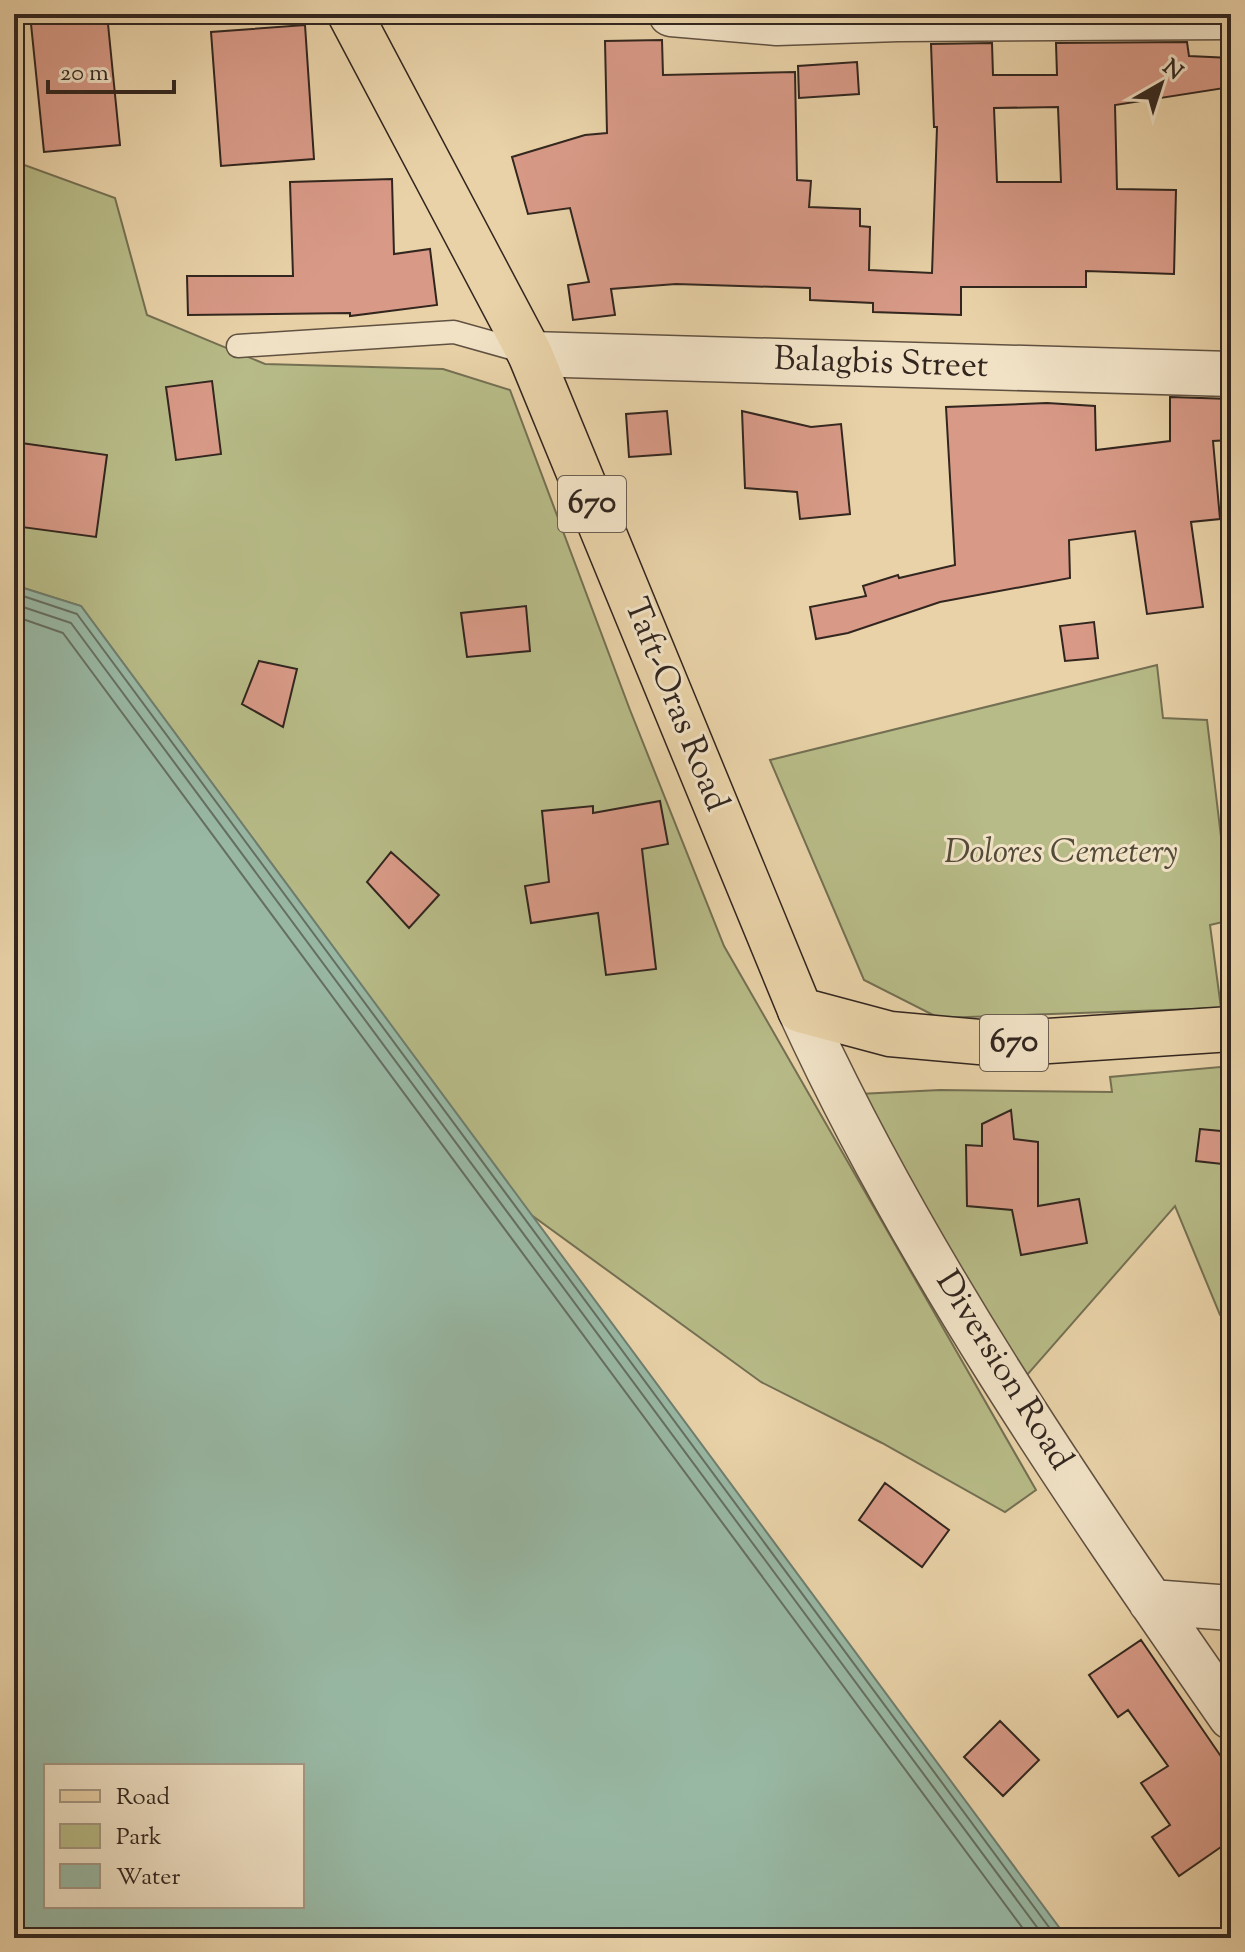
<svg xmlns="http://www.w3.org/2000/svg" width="1245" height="1952" viewBox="0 0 1245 1952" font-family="'Sorts Mill Goudy',serif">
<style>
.green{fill:#b7bb87;stroke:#747053;stroke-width:2}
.water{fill:#98b8a4;stroke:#6f7e6f;stroke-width:2;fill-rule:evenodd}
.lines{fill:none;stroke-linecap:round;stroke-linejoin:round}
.shore{stroke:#656f62;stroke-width:2}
.building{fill:#d89a87;stroke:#32261f;stroke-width:2;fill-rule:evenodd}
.lane-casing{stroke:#605141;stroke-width:25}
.street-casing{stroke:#605141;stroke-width:47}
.primary-casing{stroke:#32261f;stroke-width:47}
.lane{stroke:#f1e2c6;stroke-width:22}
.street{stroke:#f1e2c6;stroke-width:44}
.primary{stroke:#e9d2a8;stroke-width:44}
.labels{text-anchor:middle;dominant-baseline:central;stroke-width:6;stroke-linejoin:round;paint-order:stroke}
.shield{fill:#f1e2c6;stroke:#6b5e51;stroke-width:2}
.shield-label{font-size:32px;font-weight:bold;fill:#32261f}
.street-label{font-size:34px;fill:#32261f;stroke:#f1e2c6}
.park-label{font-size:34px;font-style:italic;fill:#534b39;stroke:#f1e2c6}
</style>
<rect width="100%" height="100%" fill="#e9d2a8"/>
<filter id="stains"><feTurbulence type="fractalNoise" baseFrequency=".0025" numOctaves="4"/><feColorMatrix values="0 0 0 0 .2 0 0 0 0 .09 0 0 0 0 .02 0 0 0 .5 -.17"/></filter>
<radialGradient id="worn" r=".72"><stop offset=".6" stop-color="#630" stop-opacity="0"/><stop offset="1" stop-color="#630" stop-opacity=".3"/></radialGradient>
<!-- green -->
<path class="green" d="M 14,157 L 16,162 L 115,198 L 147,315 L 265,364 L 443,369 L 510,390 L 630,710 L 724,946 L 1036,1490 L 1005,1512 L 882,1443 L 761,1382 L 530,1214 L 81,606 L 14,585 Z
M 1157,665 L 1163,718 L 1207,720 L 1231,920 L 1210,925 L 1221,1008 L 939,1018 L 864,980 L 770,760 Z
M 1231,1066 L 1231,1324 L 1220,1315 L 1175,1206 L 1013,1391 L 839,1095 L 940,1090 L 1112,1092 L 1110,1077 Z"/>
<!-- water -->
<path class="water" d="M 14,585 L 81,606 L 1067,1938 L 14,1938 ZM 46,1766 L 302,1766 L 302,1906 L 46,1906 Z"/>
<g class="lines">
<!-- shore -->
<path class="shore" d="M 14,593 L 77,614 L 1057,1938
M 14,604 L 71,623 L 1045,1938
M 14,616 L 63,633 L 1030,1938"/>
</g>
<!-- building -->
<path class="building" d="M 30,14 L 107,14 L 120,145 L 44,152 Z
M 305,25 L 314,159 L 221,166 L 211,32 Z
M 662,40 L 663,75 L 795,72 L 797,180 L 811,181 L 809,207 L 860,209 L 860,226 L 870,227 L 869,270 L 932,273 L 937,127 L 934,127 L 931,44 L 992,43 L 993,75 L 1057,75 L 1056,43 L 1187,42 L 1189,56 L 1231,58 L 1231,87 L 1115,105 L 1117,189 L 1176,190 L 1174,274 L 1086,271 L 1086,287 L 961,287 L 961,315 L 873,312 L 873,303 L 810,300 L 810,288 L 676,284 L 611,289 L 615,315 L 573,320 L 568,285 L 589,282 L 570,208 L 528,214 L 512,157 L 585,135 L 607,133 L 605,41 ZM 1058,107 L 1061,182 L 997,182 L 994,108 Z
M 857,62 L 859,94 L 799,98 L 798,66 Z
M 392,179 L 394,254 L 430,249 L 437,305 L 350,316 L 350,313 L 188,315 L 187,276 L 293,276 L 290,182 Z
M 212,381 L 221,454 L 176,460 L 166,387 Z
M 1170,397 L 1231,399 L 1231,440 L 1213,441 L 1220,519 L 1191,522 L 1203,607 L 1147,614 L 1135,531 L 1069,540 L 1070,578 L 940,602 L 848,633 L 816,639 L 810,607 L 866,596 L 863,586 L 898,575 L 899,578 L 955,565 L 946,407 L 1047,403 L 1095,406 L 1096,450 L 1170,441 Z
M 667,411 L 671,454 L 629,457 L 626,414 Z
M 742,411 L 811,427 L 841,424 L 850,514 L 800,519 L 797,492 L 745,488 Z
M 14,442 L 107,455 L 96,537 L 14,526 Z
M 526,606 L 530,651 L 467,657 L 461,613 Z
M 1094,622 L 1098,658 L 1065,661 L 1060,626 Z
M 259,661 L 297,669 L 283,727 L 242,704 Z
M 660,801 L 668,844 L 642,849 L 656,969 L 606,975 L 598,913 L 531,923 L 525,886 L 549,882 L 542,811 L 593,806 L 593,813 Z
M 391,852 L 439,895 L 409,928 L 367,882 Z
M 1011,1110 L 1014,1139 L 1038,1142 L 1038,1206 L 1079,1199 L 1087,1243 L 1021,1255 L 1012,1210 L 967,1206 L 966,1145 L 982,1146 L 982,1124 Z
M 1200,1129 L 1231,1132 L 1231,1165 L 1196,1161 Z
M 885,1483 L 949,1530 L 922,1567 L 859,1520 Z
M 1141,1640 L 1231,1771 L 1231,1840 L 1179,1876 L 1152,1837 L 1170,1825 L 1141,1783 L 1168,1766 L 1128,1710 L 1118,1717 L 1089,1675 Z
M 1000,1721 L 1039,1760 L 1003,1796 L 964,1757 Z"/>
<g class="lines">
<!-- lane casing -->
<g class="lane-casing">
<path id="lane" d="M 238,346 L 454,332 L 529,353"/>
</g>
<!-- street casing -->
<g class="street-casing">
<path id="street" d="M 671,14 L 777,23 L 898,19 L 1231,17
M 530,354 L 1231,374
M 800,1010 C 915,1261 1074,1491 1231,1717
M 1151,1602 L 1231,1608"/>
</g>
<!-- primary casing -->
<g class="primary-casing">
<path id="primary" d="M 350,14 L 530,354 L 800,1010 L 890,1034 L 1002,1044 L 1231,1029"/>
</g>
<!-- lane -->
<use href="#lane" class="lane"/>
<!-- street -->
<use href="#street" class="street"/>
<!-- primary -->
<use href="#primary" class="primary"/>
</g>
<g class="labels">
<!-- shield labels -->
<g class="shield">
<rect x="558" y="476" width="68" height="56" rx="6"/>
<rect x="980" y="1015" width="68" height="56" rx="6"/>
</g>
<g class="shield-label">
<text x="592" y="504">670</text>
<text x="1014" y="1043">670</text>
</g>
<!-- street labels -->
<g class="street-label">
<text transform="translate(881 364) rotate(2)">Balagbis Street</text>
<text transform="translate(675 705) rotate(68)">Taft-Oras Road</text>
<text transform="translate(1003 1371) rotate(58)">Diversion Road</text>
</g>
<!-- park labels -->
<g class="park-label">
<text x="1061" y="853">Dolores Cemetery</text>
</g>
</g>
<!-- margin -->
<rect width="1245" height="1952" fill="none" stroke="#e9d2a8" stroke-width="48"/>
<rect x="16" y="16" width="1213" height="1920" fill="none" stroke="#32261f" stroke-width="4"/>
<rect x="24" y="24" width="1197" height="1904" fill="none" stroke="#32261f" stroke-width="2"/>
<!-- legend -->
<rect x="44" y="1764" width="260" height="144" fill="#f1e2c6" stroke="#a59783" stroke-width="2"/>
<rect x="60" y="1790" width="40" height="12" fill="#e9d2a8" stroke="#a59783" stroke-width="2"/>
<text x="116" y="1804" font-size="24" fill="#32261f">Road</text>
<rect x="60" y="1824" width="40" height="24" fill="#b7bb87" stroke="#a59783" stroke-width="2"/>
<text x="116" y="1844" font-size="24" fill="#32261f">Park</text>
<rect x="60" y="1864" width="40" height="24" fill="#98b8a4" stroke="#a59783" stroke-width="2"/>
<text x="116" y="1884" font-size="24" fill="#32261f">Water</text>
<!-- north arrow -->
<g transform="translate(1161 84) rotate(39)" stroke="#f1e2c6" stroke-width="6" paint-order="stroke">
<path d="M0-6L14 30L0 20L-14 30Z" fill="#32261f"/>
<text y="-12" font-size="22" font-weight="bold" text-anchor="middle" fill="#32261f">N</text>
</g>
<!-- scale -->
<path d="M48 80v12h126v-12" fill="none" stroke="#32261f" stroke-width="4"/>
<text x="60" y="80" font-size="24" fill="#32261f" stroke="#f1e2c6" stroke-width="6" paint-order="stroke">20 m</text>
<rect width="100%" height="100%" filter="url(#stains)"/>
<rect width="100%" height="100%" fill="url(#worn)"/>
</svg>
